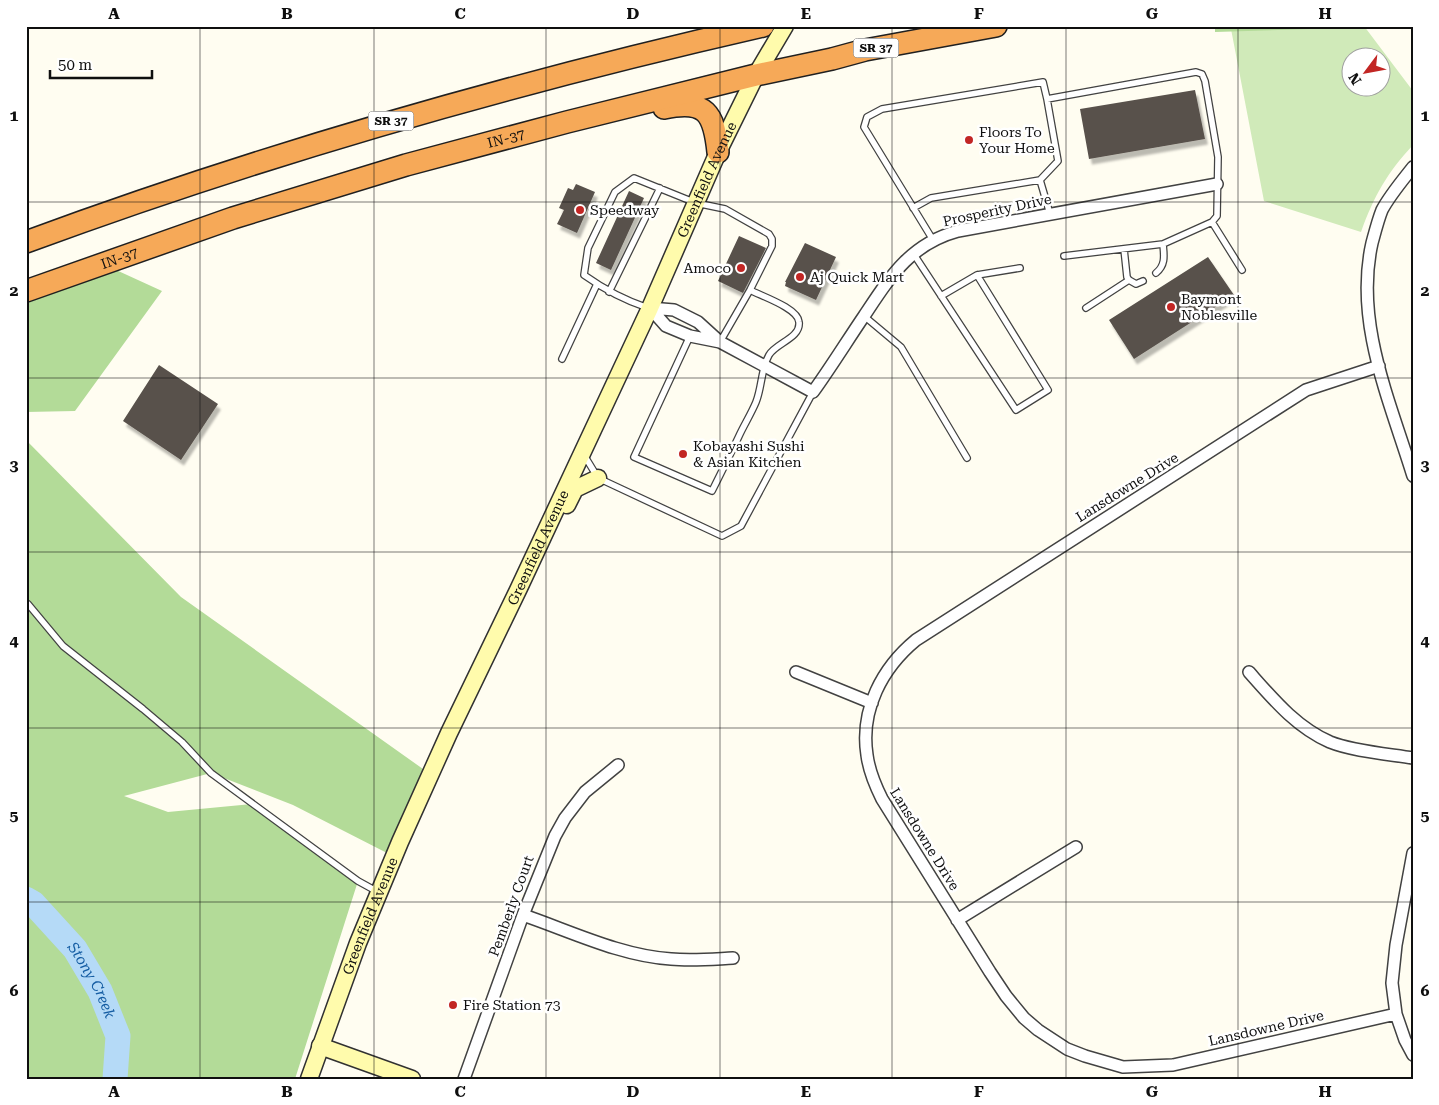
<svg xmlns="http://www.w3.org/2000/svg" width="1439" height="1105" viewBox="0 0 1439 1105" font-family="'Roboto Serif',serif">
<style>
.green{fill:#d0eab9;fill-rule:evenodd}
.forest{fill:#b3db98}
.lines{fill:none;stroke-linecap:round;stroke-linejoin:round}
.river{stroke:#b5daf7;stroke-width:25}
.building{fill:#58514b;filter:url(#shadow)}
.lane-casing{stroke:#424242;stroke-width:8}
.street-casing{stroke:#424242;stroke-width:14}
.secondary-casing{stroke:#313131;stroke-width:19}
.highway-casing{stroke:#202020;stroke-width:24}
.lane{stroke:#fff;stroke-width:5.5}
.street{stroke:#fff;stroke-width:11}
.secondary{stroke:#fffbac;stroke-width:16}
.highway{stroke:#f6a958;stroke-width:21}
.grid{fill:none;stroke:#0f0f0f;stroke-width:1;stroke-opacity:0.55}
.poi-dot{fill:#c22624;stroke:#fff;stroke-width:2}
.labels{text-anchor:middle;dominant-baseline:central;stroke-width:5;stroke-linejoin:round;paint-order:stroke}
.shield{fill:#fff;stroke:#575757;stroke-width:1}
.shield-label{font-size:12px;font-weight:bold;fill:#0f0f0f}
.poi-label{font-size:14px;fill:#0f0f0f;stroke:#fff;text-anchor:start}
.street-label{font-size:14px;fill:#0f0f0f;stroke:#fff}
.water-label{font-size:15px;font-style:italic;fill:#155da3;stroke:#fff}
.neatline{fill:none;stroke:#0f0f0f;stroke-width:2}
.grid-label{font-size:16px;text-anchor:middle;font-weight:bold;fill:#0f0f0f}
</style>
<defs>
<filter id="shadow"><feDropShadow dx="3" dy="5.5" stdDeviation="1" flood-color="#0004"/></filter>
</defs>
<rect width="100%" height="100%" fill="#fffdf1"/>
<!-- green -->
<path class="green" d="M 1249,26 L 1364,26 L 1413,91 L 1413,145 C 1387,173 1374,196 1361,232 L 1264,201 L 1231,29 ZM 1352,58 L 1382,58 L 1382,88 L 1352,88 Z"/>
<!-- forest -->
<path class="forest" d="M 1215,26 L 1407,26 L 1215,32 Z
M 103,264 L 162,291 L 75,411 L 26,412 L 26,293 Z
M 26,440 L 181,597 L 423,769 L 387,853 L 293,805 L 211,773 L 124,796 L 168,812 L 252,804 L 358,881 L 295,1079 L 26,1079 Z"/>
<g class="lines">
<!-- river -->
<path class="river" id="s1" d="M 26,899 L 33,903 L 75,949 L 100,991 L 118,1036 L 115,1079"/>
</g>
<!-- building -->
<path class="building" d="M 1195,90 L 1205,139 L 1089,159 L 1080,109 Z
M 576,184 L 595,192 L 577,233 L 557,224 L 564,210 L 559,208 L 568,188 L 573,190 Z
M 629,191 L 644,198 L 611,270 L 596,263 Z
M 739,236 L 766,248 L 743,293 L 718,281 Z
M 805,243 L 836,257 L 816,300 L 785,286 L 786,282 L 785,282 Z
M 1208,257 L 1234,295 L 1134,359 L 1109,320 Z
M 159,365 L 218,404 L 181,460 L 123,421 Z"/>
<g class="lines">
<!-- lane casing -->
<g class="lane-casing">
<path id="lane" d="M 1047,99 L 1196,72 L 1202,74 L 1205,81 L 1218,157 L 1217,216 L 1212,222 L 1163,244 L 1064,256
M 913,208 L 931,198 L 1040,180
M 1212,222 L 1242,270
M 933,240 L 864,127 L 867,117 L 882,109 L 1043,82 L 1047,99 L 1058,161 L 1040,180 L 1050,214
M 1124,249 L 1127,277 L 1129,280 L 1136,284 L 1143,281
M 913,253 L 1016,410 L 1048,390 L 977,275 L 941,296
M 1156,273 C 1166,265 1164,255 1163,244
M 977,275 L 1020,268
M 609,292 L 660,188
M 648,308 C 624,300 605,290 584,275 L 588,248 L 615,192 L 634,178 L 696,203 L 725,209 L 769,234 L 772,239 L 772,246 L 750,290 L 720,342
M 1086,308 L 1129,280
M 864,316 L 901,347 L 967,458
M 690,336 L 634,457 L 712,491 C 721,473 730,455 739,436 C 744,425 751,414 756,402 C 762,387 761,369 769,355 C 776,343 801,338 799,322 C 798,308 761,296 750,290
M 562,359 L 597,284
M 584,455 L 598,478 L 722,536 L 741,526 L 813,392
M 28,604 L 63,646 L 143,709 L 182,742 L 211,773 L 358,881 L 378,892"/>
</g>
<!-- street casing -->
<g class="street-casing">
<path id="street" d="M 1413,167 C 1402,181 1390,195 1382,210 C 1378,220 1375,232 1372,243 C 1354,322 1390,401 1413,476
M 650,308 L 674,310 L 698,322 L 720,342 L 813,392 C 831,367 847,341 864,316 C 890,277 910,244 958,231 L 1217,184
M 650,308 L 666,326 L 690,336 L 720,342
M 1379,366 L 1306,390 L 916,640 C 882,668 860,710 867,755 C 869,771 875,785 882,799 L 990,972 L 1006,996 L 1024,1018 L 1038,1030 L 1067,1049 L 1085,1056 L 1123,1067 L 1173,1065 L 1396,1014
M 796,672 L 872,703
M 1249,672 C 1273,699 1296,727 1330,742 C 1352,751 1388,754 1413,758
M 1413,853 L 1396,945 L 1392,983 L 1396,1014 L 1405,1040 L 1413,1055
M 523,915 C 570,931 621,956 671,959 C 692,961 713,959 733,958
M 957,920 L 1076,847
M 464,1079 L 523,915 L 555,836 L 565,818 L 585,792 L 618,765"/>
</g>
<!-- secondary casing -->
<g class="secondary-casing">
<g id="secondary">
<path d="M 567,505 L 575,489 L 598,478"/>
<path d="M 320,1046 L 412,1079"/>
<path id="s2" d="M 309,1079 L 358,943 L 400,842 L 449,733 L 519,588 L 650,308 L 718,152 L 756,75 L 785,26"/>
</g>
</g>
<!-- highway casing -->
<g class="highway-casing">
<g id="highway">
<path d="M 664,108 C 706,99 714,113 718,152"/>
<path d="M 26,242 C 267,153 513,83 763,26"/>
<path id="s3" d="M 26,291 L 233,218 L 406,165 L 567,122 L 756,75 L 832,59 L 865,50 L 996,26"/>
</g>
</g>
<!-- lane -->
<use href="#lane" class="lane"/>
<!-- street -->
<use href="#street" class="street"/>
<!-- secondary -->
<use href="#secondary" class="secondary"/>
<!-- highway -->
<use href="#highway" class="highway"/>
</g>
<!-- grid -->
<path class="grid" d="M 200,26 L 200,1079M 374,26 L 374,1079M 546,26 L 546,1079M 720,26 L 720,1079M 892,26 L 892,1079M 1066,26 L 1066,1079M 1238,26 L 1238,1079M 26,202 L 1413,202M 26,378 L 1413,378M 26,552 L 1413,552M 26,728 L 1413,728M 26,902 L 1413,902"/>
<!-- markers -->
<g class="poi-dot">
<circle cx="969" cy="140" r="5"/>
<circle cx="580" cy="210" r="5"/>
<circle cx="741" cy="268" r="5"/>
<circle cx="800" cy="277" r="5"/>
<circle cx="1171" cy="307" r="5"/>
<circle cx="683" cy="454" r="5"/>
<circle cx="453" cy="1005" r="5"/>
</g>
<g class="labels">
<!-- shield labels -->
<g class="shield">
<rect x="853.5" y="38.5" width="45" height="19" rx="4"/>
<rect x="368.5" y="111.5" width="45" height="19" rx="4"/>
</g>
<g class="shield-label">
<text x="876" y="48">SR 37</text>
<text x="391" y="121">SR 37</text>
</g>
<!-- poi labels -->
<g class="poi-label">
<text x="979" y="132">Floors To<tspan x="979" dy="16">Your Home</tspan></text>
<text x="590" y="210">Speedway</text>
<text x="731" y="268" text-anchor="end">Amoco</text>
<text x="810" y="277">Aj Quick Mart</text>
<text x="1181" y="299">Baymont<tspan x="1181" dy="16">Noblesville</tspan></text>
<text x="693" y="446">Kobayashi Sushi<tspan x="693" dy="16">&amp; Asian Kitchen</tspan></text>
<text x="463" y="1005">Fire Station 73</text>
</g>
<!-- street labels -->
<g class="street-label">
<text stroke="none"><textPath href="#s3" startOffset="504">IN-37</textPath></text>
<text stroke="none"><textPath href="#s2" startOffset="984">Greenfield Avenue</textPath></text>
<text transform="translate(997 210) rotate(-12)">Prosperity Drive</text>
<text stroke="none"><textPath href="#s3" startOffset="99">IN-37</textPath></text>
<text transform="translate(1127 487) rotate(-32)">Lansdowne Drive</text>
<text stroke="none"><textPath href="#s2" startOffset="579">Greenfield Avenue</textPath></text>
<text transform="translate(925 839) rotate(58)">Lansdowne Drive</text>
<text transform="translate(511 906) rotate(-70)">Pemberly Court</text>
<text stroke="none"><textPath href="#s2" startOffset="174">Greenfield Avenue</textPath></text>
<text transform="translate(1266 1028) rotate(-13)">Lansdowne Drive</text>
</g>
<!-- water labels -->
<g class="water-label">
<text stroke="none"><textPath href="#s1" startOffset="106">Stony Creek</textPath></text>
</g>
</g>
<!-- border -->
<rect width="1439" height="1105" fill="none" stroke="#ffffff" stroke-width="55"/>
<!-- north arrow -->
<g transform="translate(1366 72) rotate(238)"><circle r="24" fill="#ffffff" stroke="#9f9f9f"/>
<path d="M0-4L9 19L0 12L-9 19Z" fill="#c22624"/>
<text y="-8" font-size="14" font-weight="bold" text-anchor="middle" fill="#0f0f0f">N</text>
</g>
<!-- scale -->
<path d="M50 70v8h102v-8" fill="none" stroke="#0f0f0f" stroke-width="2.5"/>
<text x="58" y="70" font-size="15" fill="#0f0f0f" stroke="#ffffff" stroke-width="4" paint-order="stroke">50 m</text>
<rect x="28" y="28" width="1384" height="1050" class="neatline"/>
<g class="grid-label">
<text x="114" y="19">A</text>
<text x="287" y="19">B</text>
<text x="460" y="19">C</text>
<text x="633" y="19">D</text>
<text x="806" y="19">E</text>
<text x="979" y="19">F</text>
<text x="1152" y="19">G</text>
<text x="1325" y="19">H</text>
<text x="14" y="121">1</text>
<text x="1425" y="121">1</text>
<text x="14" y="296">2</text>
<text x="1425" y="296">2</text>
<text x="14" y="471">3</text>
<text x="1425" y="471">3</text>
<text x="14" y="646">4</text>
<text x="1425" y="646">4</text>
<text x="14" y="821">5</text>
<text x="1425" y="821">5</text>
<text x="14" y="996">6</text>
<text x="1425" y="996">6</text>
<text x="114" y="1097">A</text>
<text x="287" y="1097">B</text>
<text x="460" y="1097">C</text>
<text x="633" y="1097">D</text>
<text x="806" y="1097">E</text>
<text x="979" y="1097">F</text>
<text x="1152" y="1097">G</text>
<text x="1325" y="1097">H</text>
</g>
</svg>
